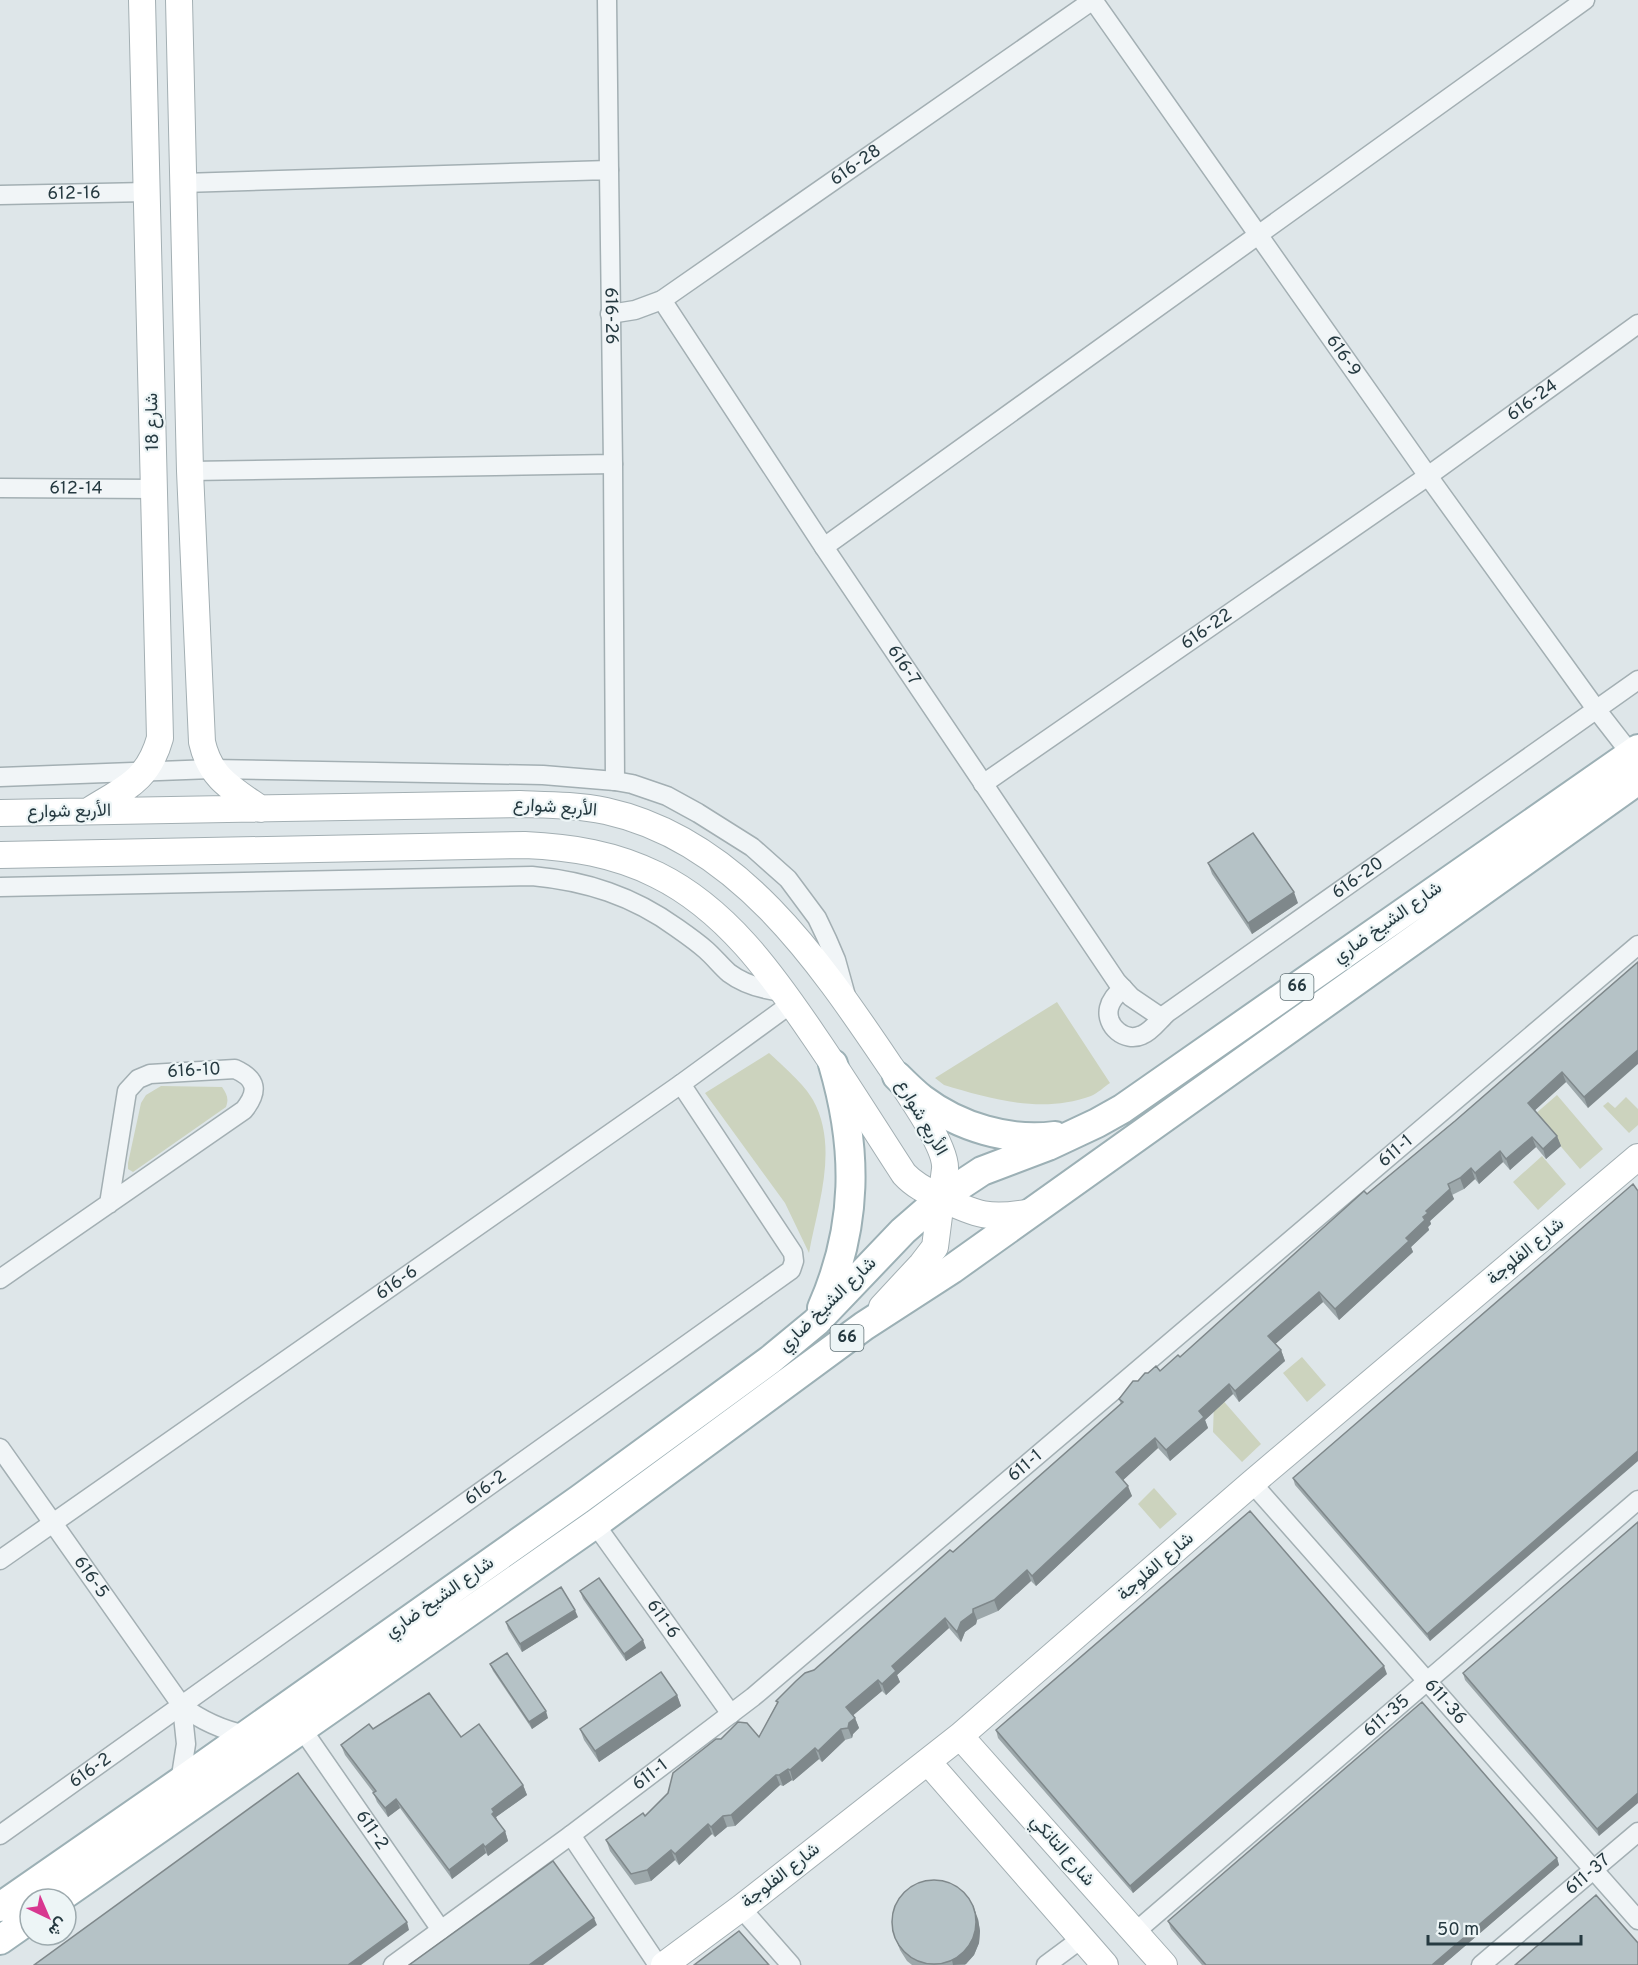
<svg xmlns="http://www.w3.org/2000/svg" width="1638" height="1965" viewBox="0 0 1638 1965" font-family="Overpass,Vazirmatn,sans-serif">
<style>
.green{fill:#ccd3be}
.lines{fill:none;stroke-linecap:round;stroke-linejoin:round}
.street-casing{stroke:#a3afb3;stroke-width:21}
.secondary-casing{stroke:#a3afb3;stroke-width:28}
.primary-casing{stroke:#9cb0b5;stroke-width:32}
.street{stroke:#f1f5f7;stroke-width:18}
.secondary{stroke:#fff;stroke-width:26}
.primary{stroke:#fff;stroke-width:28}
.wall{fill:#9ca7aa}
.shaded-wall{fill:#7f888b}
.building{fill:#b5c2c6;stroke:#7f888b;stroke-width:1.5}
.labels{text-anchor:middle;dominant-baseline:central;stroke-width:4.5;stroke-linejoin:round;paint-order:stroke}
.shield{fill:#edf5f6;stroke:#627277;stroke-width:1.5}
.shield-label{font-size:16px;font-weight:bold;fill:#263a41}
.street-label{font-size:18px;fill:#263a41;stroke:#edf5f6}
</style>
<rect width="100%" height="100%" fill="#dee6e9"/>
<!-- green -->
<path class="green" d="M 1057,1002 L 1110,1083 C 1104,1087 1098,1093 1091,1096 C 1042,1114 991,1099 944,1085 L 935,1078 Z
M 769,1053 C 782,1065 805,1085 813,1100 C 839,1147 818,1204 809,1253 L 785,1203 L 705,1093 Z
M 161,1086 L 222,1087 C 227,1094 229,1099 226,1107 L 133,1172 L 128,1169 L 128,1163 L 141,1103 L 146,1095 Z
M 1557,1095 L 1603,1149 L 1580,1169 L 1534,1115 Z
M 1626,1097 L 1638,1109 L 1638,1125 L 1629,1133 L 1603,1106 L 1608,1102 L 1615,1108 Z
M 1542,1156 L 1566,1184 L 1538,1210 L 1513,1182 Z
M 1302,1357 L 1326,1385 L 1307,1402 L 1283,1373 Z
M 1220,1397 L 1261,1444 L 1242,1462 L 1213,1432 L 1214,1402 Z
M 1154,1488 L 1177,1514 L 1160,1529 L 1138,1504 Z"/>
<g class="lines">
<!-- street casing -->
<g class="street-casing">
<g id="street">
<path d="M 607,0 L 609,170"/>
<path id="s1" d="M 1093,0 L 1428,476 L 1596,709 L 1631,754"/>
<path id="s2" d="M 183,183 L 609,170 L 613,464 L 190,471"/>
<path id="s3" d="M 0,195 L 147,192"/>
<path id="s4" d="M 662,300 L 824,547 L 1117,982 L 1131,997 L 1162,1018"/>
<path id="s5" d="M 610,314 L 635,310 L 662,300 L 1093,0"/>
<path d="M 613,464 L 615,781"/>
<path id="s6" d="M 0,488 L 154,489"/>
<path d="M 824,547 L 1585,0"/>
<path d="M 0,777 L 212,769 L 543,775 L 615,781 L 632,784 L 667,796 L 698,813 L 752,847 L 788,879 L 817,918 L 827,939 L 836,960 L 846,996"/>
<path id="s7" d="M 983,784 L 1428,476 L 1638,324"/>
<path d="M 0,887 L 532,876 C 586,881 633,896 677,928 C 687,935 697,942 706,950 C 714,957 721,966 729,973 C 745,985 765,990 784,992"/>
<path id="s8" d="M 1123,988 C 1117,994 1111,999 1109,1008 C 1105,1026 1125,1043 1142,1035 C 1152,1031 1159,1020 1167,1013 L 1638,680"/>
<path d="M 0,1279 L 244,1110 C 259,1091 257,1079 235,1069 L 150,1074 L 138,1079 L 127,1091 L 109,1204"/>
<path id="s9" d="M 0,1448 L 182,1706 C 202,1721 222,1730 246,1735"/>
<path id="s10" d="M 1252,1483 L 1638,1920"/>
<path id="s11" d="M 595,1524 L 731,1714"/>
<path id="s12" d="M 0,1560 L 681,1084 L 792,1003"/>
<path id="s13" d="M 302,1729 L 441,1930"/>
<path d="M 180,1782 L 186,1744 L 182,1706"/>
<path id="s14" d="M 0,1835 L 791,1270 L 794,1261 L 793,1253 L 681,1084"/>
<path d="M 571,1835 L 658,1965"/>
<path d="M 741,1908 L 791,1965"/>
<path id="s15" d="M 1134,1933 L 1638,1500"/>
<path id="s16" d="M 393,1965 L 571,1835 L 753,1697 L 1638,945"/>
<path d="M 1046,1965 L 1081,1939"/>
<path id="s17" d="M 1481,1965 L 1638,1832"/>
</g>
</g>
<!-- secondary casing -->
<g class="secondary-casing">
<path id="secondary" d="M 179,0 L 190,471 L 202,742 C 210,778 232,789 261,809
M 90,810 C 125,788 148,781 160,738 L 142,0
M 0,813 L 520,804 C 549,805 577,805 606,811 C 738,840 819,961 890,1066 C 904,1086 947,1147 945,1169 L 935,1247 L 922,1264 L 882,1307
M 0,855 L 525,845 C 571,847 615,854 657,875 C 726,909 772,974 814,1036 C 845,1081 874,1128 904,1174 C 914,1185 926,1191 939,1197 C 976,1215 990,1220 1031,1212
M 960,1736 L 1164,1965
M 928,1762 L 1105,1965
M 664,1965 L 741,1908 L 960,1736 L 1252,1483 L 1638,1157"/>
</g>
<!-- primary casing -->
<g class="primary-casing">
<path id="primary" d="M 897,1076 C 905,1084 913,1092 922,1099 C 959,1127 1009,1142 1055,1136
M 822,1308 C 858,1226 858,1149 833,1064
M 58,1899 L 595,1524 L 864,1326 L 952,1269 L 1638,780
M 0,1907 L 180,1782 L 580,1499 L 770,1360 L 816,1322 L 903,1231 L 941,1198 L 982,1171 L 1048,1146 L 1097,1123 L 1122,1109 L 1638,749
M 0,1940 L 30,1919"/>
</g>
<!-- street -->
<use href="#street" class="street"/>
<!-- secondary -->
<use href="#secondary" class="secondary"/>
<!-- primary -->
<use href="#primary" class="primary"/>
</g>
<!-- wall -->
<path class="wall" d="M 1208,863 L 1298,903 L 1252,934 L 1212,874 Z
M 1638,962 L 1588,1108 L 1566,1082 L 1535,1110 L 1557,1136 L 1561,1146 L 1546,1159 L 1536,1147 L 1510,1170 L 1503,1162 L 1479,1184 L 1475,1179 L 1464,1189 L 1452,1195 L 1454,1199 L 1430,1221 L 1431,1224 L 1428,1227 L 1429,1230 L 1411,1247 L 1413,1252 L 1339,1320 L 1323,1302 L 1275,1344 L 1281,1350 L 1285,1361 L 1239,1402 L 1233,1394 L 1205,1420 L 1208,1428 L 1170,1461 L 1158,1448 L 1123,1480 L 1132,1496 L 1036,1586 L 1031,1581 L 998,1611 L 977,1620 L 976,1624 L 965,1632 L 961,1642 L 949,1628 L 897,1675 L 900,1682 L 886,1695 L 882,1691 L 853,1715 L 855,1718 L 859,1728 L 853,1734 L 852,1738 L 845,1740 L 822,1762 L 819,1759 L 793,1781 L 792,1780 L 783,1786 L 780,1785 L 735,1826 L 727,1827 L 715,1837 L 712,1834 L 679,1865 L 675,1860 L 651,1881 L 635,1885 L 610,1851 L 606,1840 L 645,1816 L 759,1737 L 777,1703 L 776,1701 L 814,1670 L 953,1552 L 1121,1404 L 1119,1399 L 1138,1381 L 1148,1373 L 1160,1371 L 1180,1357 L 1367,1194 L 1455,1121 Z
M 1638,1191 L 1430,1641 L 1295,1485 L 1293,1478 Z
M 1638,1522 L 1599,1836 L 1465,1680 L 1463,1673 Z
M 580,1591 L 646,1648 L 626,1661 L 583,1599 Z
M 578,1617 L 522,1652 L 508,1629 L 506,1622 Z
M 490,1664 L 548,1718 L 532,1729 L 493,1671 Z
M 1387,1674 L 1133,1893 L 998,1738 L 996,1730 Z
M 677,1695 L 681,1706 L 599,1762 L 584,1740 L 580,1729 Z
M 373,1729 L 461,1737 L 523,1785 L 527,1795 L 496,1817 L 497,1822 L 505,1831 L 508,1841 L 488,1856 L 486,1853 L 452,1879 L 400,1808 L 388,1817 L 377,1802 L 373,1792 L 345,1755 L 341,1745 Z
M 1557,1858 L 1559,1865 L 1443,1965 L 1202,1965 L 1171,1929 L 1168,1921 Z
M 978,1919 L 980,1931 L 979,1943 L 974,1955 L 965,1965 L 912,1965 L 907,1961 L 900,1950 L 896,1939 Z"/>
<!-- shaded-wall -->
<path class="shaded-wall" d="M 1294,892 L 1298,903 L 1252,934 L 1248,923 Z
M 1638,1050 L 1638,1064 L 1588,1108 L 1584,1097 Z
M 1562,1072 L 1566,1082 L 1532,1113 L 1528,1103 Z
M 1557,1136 L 1561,1146 L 1546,1159 L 1543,1149 Z
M 1532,1137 L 1536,1147 L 1510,1170 L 1506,1159 Z
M 1500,1151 L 1503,1162 L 1479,1184 L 1475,1173 Z
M 1471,1168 L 1475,1179 L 1464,1189 L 1460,1178 Z
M 1450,1189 L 1454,1199 L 1430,1221 L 1431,1224 L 1428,1227 L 1429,1230 L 1411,1247 L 1413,1252 L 1339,1320 L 1335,1309 L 1423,1217 L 1426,1211 Z
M 1319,1292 L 1323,1302 L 1272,1347 L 1268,1336 Z
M 1281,1350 L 1285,1361 L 1239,1402 L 1235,1391 Z
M 1229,1384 L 1233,1394 L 1205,1420 L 1208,1428 L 1170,1461 L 1166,1450 L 1199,1411 Z
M 1155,1438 L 1158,1448 L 1120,1483 L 1116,1472 Z
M 1638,1451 L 1638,1461 L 1430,1641 L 1427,1634 Z
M 1128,1486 L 1132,1496 L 1036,1586 L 1032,1576 Z
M 1027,1570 L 1031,1581 L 998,1611 L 994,1600 Z
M 973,1609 L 977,1620 L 976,1624 L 965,1632 L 961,1642 L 957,1632 L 961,1622 Z
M 575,1610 L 578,1617 L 522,1652 L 520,1644 Z
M 945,1618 L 949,1628 L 897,1675 L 900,1682 L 886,1695 L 882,1684 L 892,1666 Z
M 643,1640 L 646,1648 L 626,1661 L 624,1654 Z
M 1384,1666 L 1387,1674 L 1133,1893 L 1130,1886 Z
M 878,1680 L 882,1691 L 850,1718 L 846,1707 Z
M 677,1695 L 681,1706 L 599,1762 L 595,1751 Z
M 546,1711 L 548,1718 L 532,1729 L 529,1722 Z
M 855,1718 L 859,1728 L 853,1734 L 852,1738 L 848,1728 L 849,1723 Z
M 841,1729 L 845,1740 L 822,1762 L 818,1751 Z
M 815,1748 L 819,1759 L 793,1781 L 790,1770 Z
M 788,1769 L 792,1780 L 783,1786 L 779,1775 Z
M 776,1775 L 780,1785 L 735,1826 L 731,1815 Z
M 523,1785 L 527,1795 L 496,1817 L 498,1822 L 495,1824 L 492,1814 L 492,1809 Z
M 1638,1793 L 1638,1803 L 1599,1836 L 1597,1829 Z
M 396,1799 L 400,1808 L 388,1817 L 385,1808 Z
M 723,1816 L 727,1827 L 715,1837 L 711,1827 Z
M 708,1824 L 712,1834 L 679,1865 L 675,1854 Z
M 505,1831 L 508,1841 L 488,1856 L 485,1847 Z
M 483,1844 L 486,1853 L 452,1879 L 449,1870 Z
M 671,1850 L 675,1860 L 651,1881 L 647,1870 Z
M 1557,1858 L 1559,1865 L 1443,1965 L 1432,1965 Z
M 974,1908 L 978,1919 L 980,1931 L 979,1943 L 974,1955 L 966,1964 L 953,1965 L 952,1960 Z
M 594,1918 L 597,1925 L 543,1965 L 529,1965 Z
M 407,1922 L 409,1930 L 361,1965 L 348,1965 Z"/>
<!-- building -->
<path class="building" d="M 1253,833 L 1294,892 L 1248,923 L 1208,863 Z
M 1638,962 L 1638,1050 L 1584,1097 L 1562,1072 L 1528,1103 L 1557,1136 L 1543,1149 L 1532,1137 L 1506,1159 L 1500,1151 L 1475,1173 L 1471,1168 L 1460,1178 L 1448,1184 L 1450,1189 L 1426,1211 L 1428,1213 L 1423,1217 L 1425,1220 L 1406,1238 L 1409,1241 L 1335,1309 L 1319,1292 L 1268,1336 L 1281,1350 L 1235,1391 L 1229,1384 L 1199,1411 L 1204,1417 L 1166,1450 L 1155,1438 L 1116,1472 L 1128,1486 L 1032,1576 L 1027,1570 L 994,1600 L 973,1609 L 973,1613 L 961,1622 L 957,1632 L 945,1618 L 892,1666 L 896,1671 L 882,1684 L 878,1680 L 846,1707 L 855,1718 L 849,1723 L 848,1728 L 841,1729 L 818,1751 L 815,1748 L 790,1770 L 788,1769 L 779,1775 L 776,1775 L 731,1815 L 723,1816 L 711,1827 L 708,1824 L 675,1854 L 671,1850 L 647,1870 L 631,1874 L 606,1840 L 643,1813 L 645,1816 L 668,1793 L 673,1773 L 716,1739 L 721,1739 L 738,1722 L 747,1723 L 759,1737 L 778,1702 L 776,1701 L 796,1681 L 805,1673 L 814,1670 L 950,1550 L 953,1552 L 1123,1402 L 1119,1399 L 1133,1381 L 1138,1381 L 1145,1373 L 1148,1373 L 1156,1366 L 1160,1371 L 1178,1355 L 1180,1357 L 1364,1191 L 1367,1194 L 1455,1121 Z
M 1633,1184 L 1638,1191 L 1638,1451 L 1427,1634 L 1293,1478 Z
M 1250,1511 L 1384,1666 L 1130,1886 L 996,1730 Z
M 1638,1522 L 1638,1793 L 1597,1829 L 1463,1673 Z
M 599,1578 L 643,1640 L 624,1654 L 580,1591 Z
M 561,1587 L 575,1610 L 520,1644 L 506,1622 Z
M 507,1653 L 546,1711 L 529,1722 L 490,1664 Z
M 661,1672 L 677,1695 L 595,1751 L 580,1729 Z
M 429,1693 L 461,1737 L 479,1724 L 523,1785 L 492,1809 L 494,1812 L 492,1814 L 505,1831 L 485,1847 L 483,1844 L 449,1870 L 396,1799 L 385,1808 L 373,1793 L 376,1791 L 341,1745 L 369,1724 L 373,1729 Z
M 1422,1702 L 1557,1858 L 1432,1965 L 1206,1965 L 1168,1921 Z
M 298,1773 L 407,1922 L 348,1965 L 34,1965 Z
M 553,1861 L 594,1918 L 529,1965 L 409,1965 Z
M892 1922a42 42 0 1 1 84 0a42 42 0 1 1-84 0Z
M 1596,1895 L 1638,1943 L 1638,1965 L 1515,1965 Z
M 739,1931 L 769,1965 L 694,1965 Z"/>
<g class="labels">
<!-- shield labels -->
<g class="shield">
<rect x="1280.5" y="974" width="33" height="26" rx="4.5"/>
<rect x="830.5" y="1325" width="33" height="26" rx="4.5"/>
</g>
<g class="shield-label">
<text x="1297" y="987">66</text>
<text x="847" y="1338">66</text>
</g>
<!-- street labels -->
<g class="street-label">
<text stroke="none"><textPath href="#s5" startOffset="290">616-28</textPath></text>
<text stroke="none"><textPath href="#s3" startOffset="74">612-16</textPath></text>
<text stroke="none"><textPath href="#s2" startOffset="572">616-26</textPath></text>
<text stroke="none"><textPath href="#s1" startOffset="435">616-9</textPath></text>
<text stroke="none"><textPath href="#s7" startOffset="670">616-24</textPath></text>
<text transform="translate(153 422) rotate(-91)">شارع 18</text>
<text stroke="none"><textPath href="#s6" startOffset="76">612-14</textPath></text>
<text stroke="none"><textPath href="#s7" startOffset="272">616-22</textPath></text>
<text stroke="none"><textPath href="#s4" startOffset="438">616-7</textPath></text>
<text transform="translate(555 808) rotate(4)">الأربع شوارع</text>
<text transform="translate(69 812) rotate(-1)">الأربع شوارع</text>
<text stroke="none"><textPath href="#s8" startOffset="344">616-20</textPath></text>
<text transform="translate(1388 923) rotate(-35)">شارع الشيخ ضاري</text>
<text transform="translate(194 1071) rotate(-3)">616-10</text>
<text transform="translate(921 1118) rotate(60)">الأربع شوارع</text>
<text stroke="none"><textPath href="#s16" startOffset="1292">611-1</textPath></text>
<text transform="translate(1526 1252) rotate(-40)">شارع الفلوجة</text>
<text stroke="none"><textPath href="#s12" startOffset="484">616-6</textPath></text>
<text transform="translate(828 1305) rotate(-44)">شارع الشيخ ضاري</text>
<text stroke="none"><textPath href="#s16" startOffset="806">611-1</textPath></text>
<text stroke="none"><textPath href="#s14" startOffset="597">616-2</textPath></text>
<text transform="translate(1156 1567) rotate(-41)">شارع الفلوجة</text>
<text stroke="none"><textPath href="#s9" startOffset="158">616-5</textPath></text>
<text transform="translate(440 1598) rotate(-35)">شارع الشيخ ضاري</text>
<text stroke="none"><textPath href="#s11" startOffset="117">611-6</textPath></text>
<text stroke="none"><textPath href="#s10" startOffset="292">611-36</textPath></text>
<text stroke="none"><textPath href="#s15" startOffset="333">611-35</textPath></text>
<text stroke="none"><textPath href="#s14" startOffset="111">616-2</textPath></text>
<text stroke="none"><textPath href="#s16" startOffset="320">611-1</textPath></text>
<text stroke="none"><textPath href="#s13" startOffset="123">611-2</textPath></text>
<text transform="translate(1062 1851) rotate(49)">شارع التانكي</text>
<text stroke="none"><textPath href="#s17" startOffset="140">611-37</textPath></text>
<text transform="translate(781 1876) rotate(-38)">شارع الفلوجة</text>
</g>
</g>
<!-- north arrow -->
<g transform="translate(48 1917) rotate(136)"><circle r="28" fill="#edf5f6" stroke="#9daaae" stroke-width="1.5"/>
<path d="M0-4.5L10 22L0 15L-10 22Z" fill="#d83890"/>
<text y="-9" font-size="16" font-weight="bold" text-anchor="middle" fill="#263a41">ش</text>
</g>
<!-- scale -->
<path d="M1428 1935v9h153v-9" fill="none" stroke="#263a41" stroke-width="3"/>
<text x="1437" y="1935" font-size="18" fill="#263a41" stroke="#edf5f6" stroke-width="4.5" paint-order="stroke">50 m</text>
</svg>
